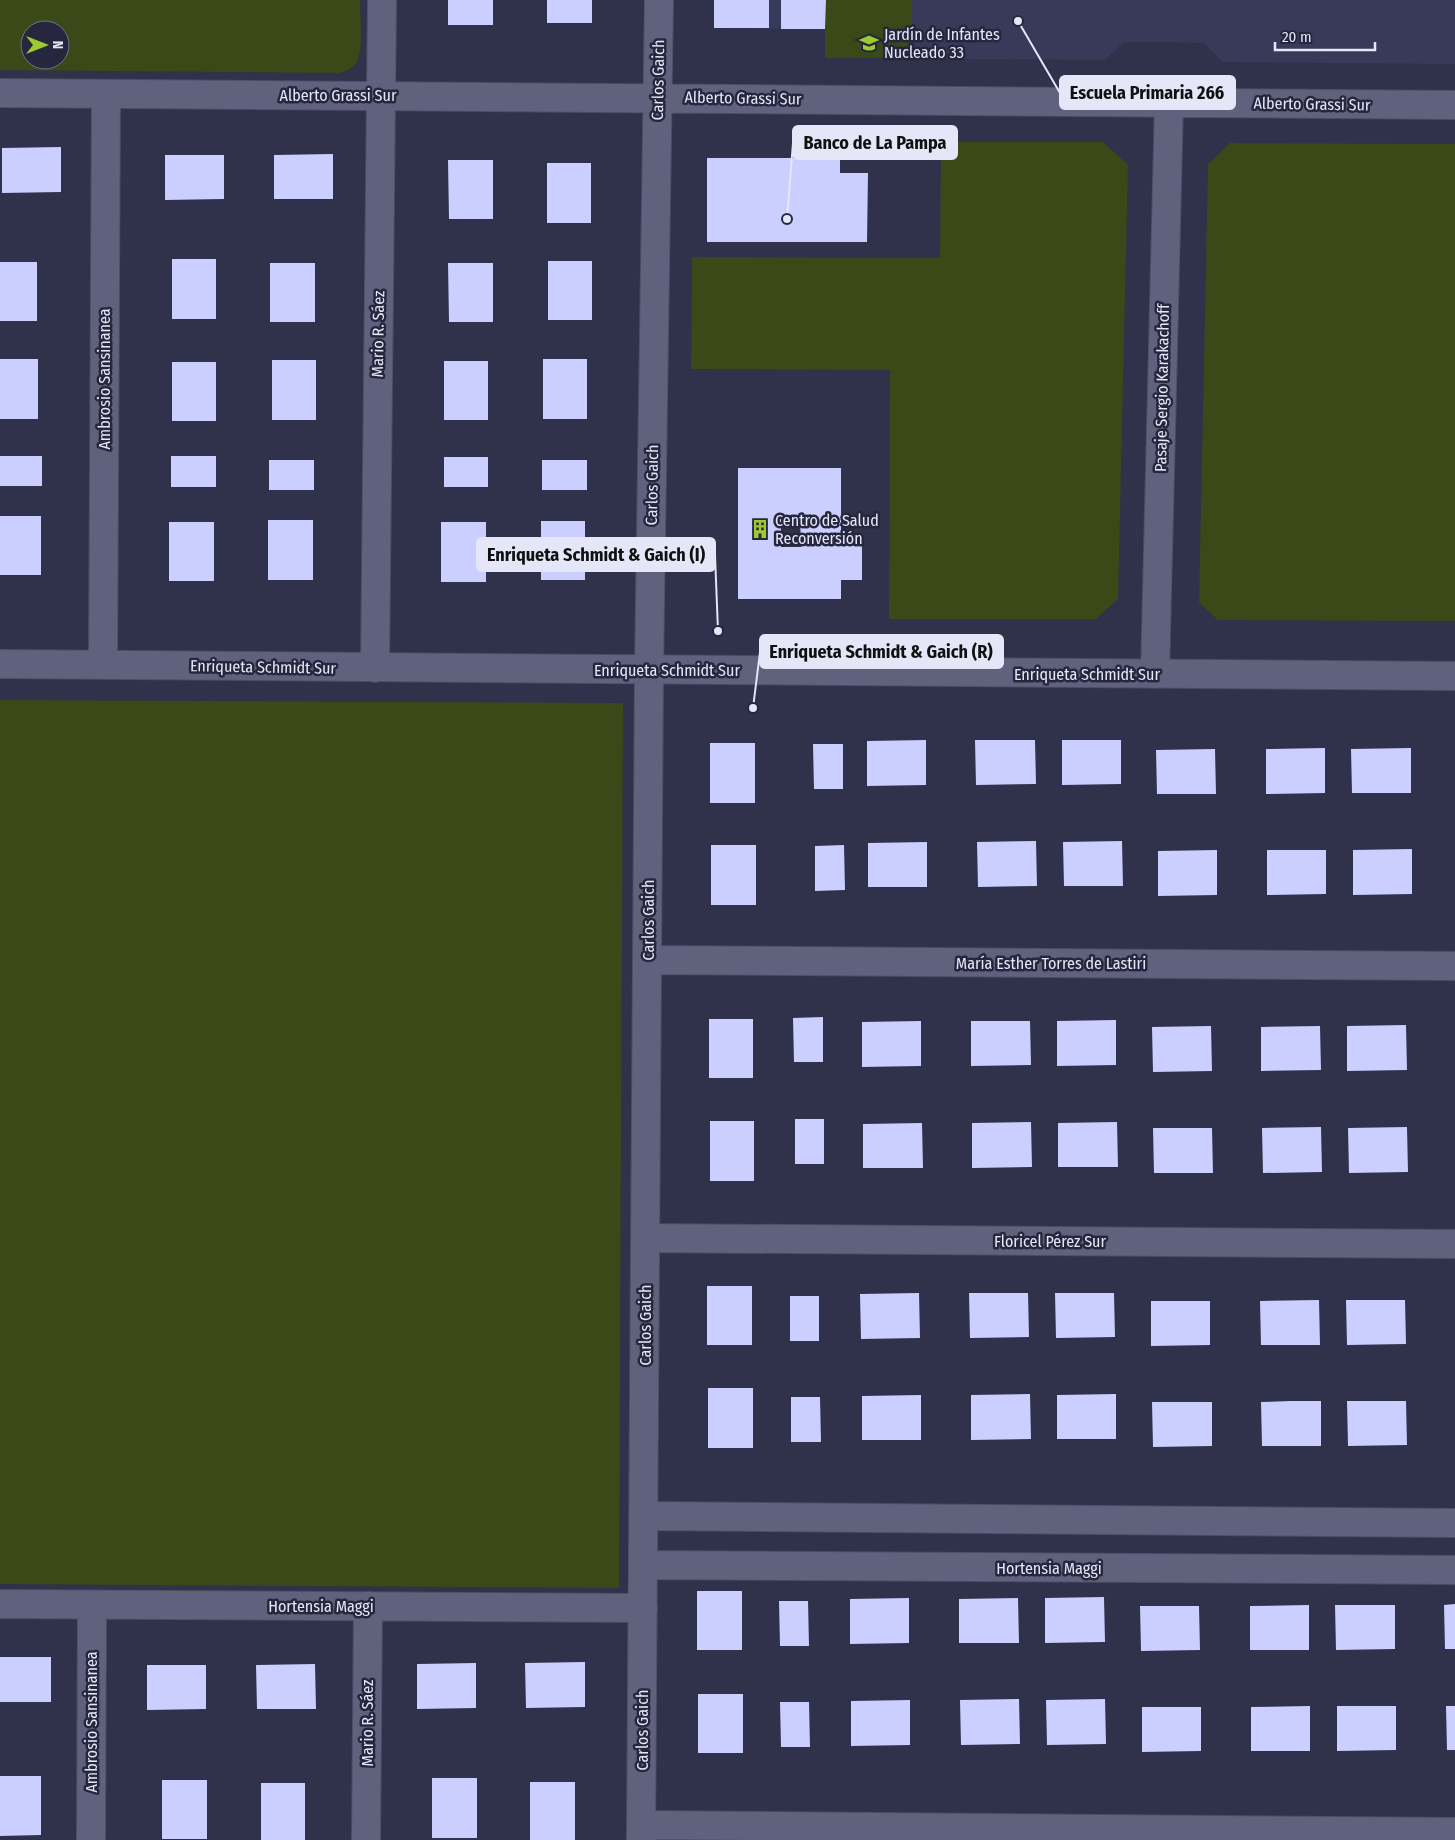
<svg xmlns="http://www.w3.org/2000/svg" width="1455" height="1840" viewBox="0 0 1455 1840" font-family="'Fira Sans Condensed',sans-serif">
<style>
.built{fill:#383a59}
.green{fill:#394917;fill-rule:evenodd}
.building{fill:#cbcfff;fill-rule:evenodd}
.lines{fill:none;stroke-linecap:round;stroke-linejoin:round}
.minor-casing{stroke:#4d4e64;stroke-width:30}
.minor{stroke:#60627d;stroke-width:28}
.labels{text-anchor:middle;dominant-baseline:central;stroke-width:5;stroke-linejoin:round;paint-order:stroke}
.poi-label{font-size:16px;fill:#e5e6f7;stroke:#26273f;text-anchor:start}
.street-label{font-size:16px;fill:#e5e6f7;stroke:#26273f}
.leader{fill:none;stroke:#e5e6f7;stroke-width:2}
.callout-dot{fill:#e5e6f7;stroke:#26273f;stroke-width:2}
.callout{fill:#e5e6f7;stroke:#e5e6f7;stroke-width:2}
.callout-label{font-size:18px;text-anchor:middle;font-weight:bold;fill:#111}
</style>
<rect width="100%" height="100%" fill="#30314a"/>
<!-- built -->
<path class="built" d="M 714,0 L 1455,0 L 1455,64 L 1223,62 L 1204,43 L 1164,42 L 1124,42 L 1105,60 L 825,58 L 825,29 L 714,28 Z"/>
<!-- green -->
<path class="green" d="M 0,0 L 360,0 C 360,15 364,51 356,63 C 352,69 346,71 339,73 L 0,70 ZM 30,30 L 60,30 L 60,60 L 30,60 Z
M 826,0 L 912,0 L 911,58 L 825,58 Z
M 941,142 L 1103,142 L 1128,165 L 1118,599 L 1096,619 L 889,619 L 890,370 L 691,369 L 692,257 L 940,258 Z
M 1230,143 L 1455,144 L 1455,621 L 1218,620 L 1199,602 L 1208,164 Z
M 0,700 L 623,703 L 619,1588 L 0,1584 Z"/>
<!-- building -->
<path class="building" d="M 448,0 L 493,0 L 493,25 L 448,25 Z
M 547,0 L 592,0 L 592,23 L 547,23 Z
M 714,0 L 769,0 L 769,28 L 714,28 Z
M 781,0 L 826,0 L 825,29 L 781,29 Z
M 61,147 L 61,192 L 2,193 L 2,148 Z
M 333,154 L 333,199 L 274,199 L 274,155 Z
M 165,155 L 224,155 L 224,199 L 165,200 Z
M 707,158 L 840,158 L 840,173 L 868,173 L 867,242 L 707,242 Z
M 448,160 L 493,160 L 493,219 L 449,219 Z
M 547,163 L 591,163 L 591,223 L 547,223 Z
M 172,259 L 216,259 L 216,319 L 172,319 Z
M 548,261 L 592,261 L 592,320 L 548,320 Z
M 0,262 L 37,262 L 37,321 L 0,321 Z
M 270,263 L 315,263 L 315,322 L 270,322 Z
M 448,263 L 493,263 L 493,322 L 449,322 Z
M 0,359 L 38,359 L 38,419 L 0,419 Z
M 543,359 L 587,359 L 587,419 L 543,419 Z
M 272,360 L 316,360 L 316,420 L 272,420 Z
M 444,361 L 488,361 L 488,420 L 444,420 Z
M 172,362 L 216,362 L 216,421 L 172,421 Z
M 0,456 L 42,456 L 42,486 L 0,486 Z
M 171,456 L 216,456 L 216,487 L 171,487 Z
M 444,457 L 488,457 L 488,487 L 444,487 Z
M 269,460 L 314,460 L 314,490 L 269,490 Z
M 542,460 L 587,460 L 587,490 L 542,490 Z
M 738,468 L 841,468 L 841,543 L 862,543 L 862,580 L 841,580 L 841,599 L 738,599 ZM 781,515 L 800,515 L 801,547 L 781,547 Z
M 0,516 L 41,516 L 41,575 L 0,575 Z
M 268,520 L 313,520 L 313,580 L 268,580 Z
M 541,521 L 585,521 L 585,580 L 541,580 Z
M 169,522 L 214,522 L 214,581 L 169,581 Z
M 441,522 L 486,522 L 486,582 L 441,582 Z
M 926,740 L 926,785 L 867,786 L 867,741 Z
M 975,740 L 1035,740 L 1036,784 L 976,785 Z
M 1062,740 L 1121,740 L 1121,784 L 1062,785 Z
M 710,743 L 755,743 L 755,803 L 710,803 Z
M 813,744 L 843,744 L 843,789 L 814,789 Z
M 1325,748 L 1325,793 L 1266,794 L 1266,749 Z
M 1411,748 L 1411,793 L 1352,793 L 1351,749 Z
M 1215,749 L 1216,794 L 1157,794 L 1156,750 Z
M 1036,841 L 1037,886 L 978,887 L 977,842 Z
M 1122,841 L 1123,886 L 1064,886 L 1063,842 Z
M 927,842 L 927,887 L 868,887 L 868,843 Z
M 711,845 L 756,845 L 756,905 L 711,905 Z
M 844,845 L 845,890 L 815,891 L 815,846 Z
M 1412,849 L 1412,894 L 1353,895 L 1353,850 Z
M 1217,850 L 1217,895 L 1158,896 L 1158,851 Z
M 1267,850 L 1326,850 L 1326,894 L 1267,895 Z
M 823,1017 L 823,1062 L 794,1062 L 793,1018 Z
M 709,1019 L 753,1019 L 753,1078 L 709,1078 Z
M 1116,1020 L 1116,1065 L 1057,1066 L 1057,1021 Z
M 921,1021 L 921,1066 L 862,1067 L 862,1022 Z
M 971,1021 L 1030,1021 L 1031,1065 L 971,1066 Z
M 1406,1025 L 1407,1070 L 1347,1071 L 1347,1026 Z
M 1211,1026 L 1212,1071 L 1153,1072 L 1152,1027 Z
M 1320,1026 L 1321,1070 L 1261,1071 L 1261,1027 Z
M 795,1119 L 824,1119 L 824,1164 L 795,1164 Z
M 710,1121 L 754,1121 L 754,1181 L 710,1181 Z
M 1031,1122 L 1032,1167 L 972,1168 L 972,1123 Z
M 1117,1122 L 1118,1167 L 1058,1167 L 1058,1123 Z
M 922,1123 L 923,1168 L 863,1168 L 863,1124 Z
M 1321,1127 L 1322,1172 L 1263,1173 L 1262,1128 Z
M 1407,1127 L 1408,1172 L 1349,1173 L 1348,1128 Z
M 1153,1128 L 1212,1128 L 1213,1173 L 1154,1173 Z
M 707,1286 L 752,1286 L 752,1345 L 707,1345 Z
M 919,1293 L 920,1338 L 861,1339 L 860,1294 Z
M 969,1293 L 1028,1293 L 1029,1337 L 970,1338 Z
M 1055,1293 L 1114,1293 L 1115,1337 L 1056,1338 Z
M 790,1296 L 819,1296 L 819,1341 L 790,1341 Z
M 1319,1300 L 1320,1345 L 1261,1345 L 1260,1301 Z
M 1346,1300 L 1405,1300 L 1406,1344 L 1347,1345 Z
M 1151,1301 L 1210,1301 L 1210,1345 L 1151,1346 Z
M 708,1388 L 753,1388 L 753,1448 L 708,1448 Z
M 1030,1394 L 1031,1439 L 971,1440 L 971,1395 Z
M 1116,1394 L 1116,1439 L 1057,1439 L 1057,1395 Z
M 921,1395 L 921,1440 L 862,1440 L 862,1396 Z
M 791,1397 L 820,1397 L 821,1442 L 791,1442 Z
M 1291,1401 L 1321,1401 L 1321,1446 L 1262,1446 L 1261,1402 Z
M 1347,1401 L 1406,1401 L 1407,1445 L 1348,1446 Z
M 1152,1402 L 1212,1402 L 1212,1446 L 1153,1447 Z
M 697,1591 L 742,1591 L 742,1650 L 697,1650 Z
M 1104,1597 L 1105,1642 L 1045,1643 L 1045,1598 Z
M 909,1598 L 909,1643 L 850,1644 L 850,1599 Z
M 1018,1598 L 1019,1643 L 959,1643 L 959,1599 Z
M 779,1601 L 808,1601 L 809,1646 L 780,1646 Z
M 1455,1604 L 1455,1649 L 1445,1649 L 1444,1605 Z
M 1309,1605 L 1309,1650 L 1250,1650 L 1250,1606 Z
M 1335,1605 L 1395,1605 L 1395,1649 L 1336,1650 Z
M 1140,1606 L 1199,1606 L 1200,1650 L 1141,1651 Z
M 0,1657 L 51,1657 L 51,1702 L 0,1702 Z
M 585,1662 L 585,1707 L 526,1708 L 525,1663 Z
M 476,1663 L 476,1708 L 417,1709 L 417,1664 Z
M 315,1664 L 316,1709 L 257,1709 L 256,1665 Z
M 147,1665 L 206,1665 L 206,1709 L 147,1710 Z
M 698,1694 L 743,1694 L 743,1753 L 698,1753 Z
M 1019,1699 L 1020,1744 L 961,1745 L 960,1700 Z
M 1105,1699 L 1106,1744 L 1047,1745 L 1046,1700 Z
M 910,1700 L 910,1745 L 851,1746 L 851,1701 Z
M 780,1702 L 809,1702 L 810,1747 L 781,1747 Z
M 1310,1706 L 1310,1751 L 1251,1751 L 1251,1707 Z
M 1337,1706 L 1396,1706 L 1396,1750 L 1337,1751 Z
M 1446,1706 L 1455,1706 L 1455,1750 L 1447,1750 Z
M 1142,1707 L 1201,1707 L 1201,1751 L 1142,1752 Z
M 0,1776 L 41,1776 L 41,1835 L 0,1836 Z
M 432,1778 L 477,1778 L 477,1838 L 432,1838 Z
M 162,1780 L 207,1780 L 207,1839 L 162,1839 Z
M 530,1782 L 575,1782 L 575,1840 L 530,1840 Z
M 261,1783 L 305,1783 L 305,1840 L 261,1840 Z"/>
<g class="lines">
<!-- minor casing -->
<g class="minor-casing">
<path id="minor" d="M 0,93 L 1455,105
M 0,664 L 1455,676
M 103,665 L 106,94
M 375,668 L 382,0
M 1155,674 L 1169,102
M 647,960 L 1455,966
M 645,1238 L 1455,1244
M 643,1516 L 1455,1523
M 643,1565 L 1455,1570
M 0,1604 L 643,1608
M 641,1825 L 1455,1832
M 91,1840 L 92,1605
M 366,1840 L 368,1606
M 641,1840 L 649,670 L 659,0"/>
</g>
<!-- minor -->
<use href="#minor" class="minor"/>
</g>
<!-- icons -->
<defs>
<g id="school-bare" transform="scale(1.5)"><path d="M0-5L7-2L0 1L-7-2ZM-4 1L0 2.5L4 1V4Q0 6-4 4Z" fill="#9dca30" stroke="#26273f" stroke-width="2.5" paint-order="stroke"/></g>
<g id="building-bare" transform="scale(1.5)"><path d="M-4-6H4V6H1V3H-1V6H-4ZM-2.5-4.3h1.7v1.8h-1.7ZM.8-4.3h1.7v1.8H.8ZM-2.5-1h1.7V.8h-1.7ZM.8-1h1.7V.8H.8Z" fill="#9dca30" stroke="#26273f" stroke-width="2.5" paint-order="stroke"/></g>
</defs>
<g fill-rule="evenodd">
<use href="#school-bare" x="869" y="43"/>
<use href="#building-bare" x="760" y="529"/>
</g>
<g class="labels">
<!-- poi labels -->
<g class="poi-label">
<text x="884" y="34">Jardín de Infantes<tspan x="884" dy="18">Nucleado 33</tspan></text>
<text x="775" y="520">Centro de Salud<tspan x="775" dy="18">Reconversión</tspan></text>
</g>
<!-- street labels -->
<g class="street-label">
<text transform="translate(658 80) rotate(-89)">Carlos Gaich</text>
<text x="338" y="95">Alberto Grassi Sur</text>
<text transform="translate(743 98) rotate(1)">Alberto Grassi Sur</text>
<text transform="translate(1312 104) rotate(1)">Alberto Grassi Sur</text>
<text transform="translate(378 334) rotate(-89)">Mario R. Sáez</text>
<text transform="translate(104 379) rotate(-90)">Ambrosio Sansinanea</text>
<text transform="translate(1162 388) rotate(-89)">Pasaje Sergio Karakachoff</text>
<text transform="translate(652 485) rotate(-89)">Carlos Gaich</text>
<text transform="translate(263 667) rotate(1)">Enriqueta Schmidt Sur</text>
<text x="667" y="670">Enriqueta Schmidt Sur</text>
<text x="1087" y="674">Enriqueta Schmidt Sur</text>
<text transform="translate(648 920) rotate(-90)">Carlos Gaich</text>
<text x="1051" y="963">María Esther Torres de Lastiri</text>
<text x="1050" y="1241">Floricel Pérez Sur</text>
<text transform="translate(645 1325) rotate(-90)">Carlos Gaich</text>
<text x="1049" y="1568">Hortensia Maggi</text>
<text x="321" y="1606">Hortensia Maggi</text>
<text transform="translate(91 1722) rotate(-90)">Ambrosio Sansinanea</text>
<text transform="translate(367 1723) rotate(-90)">Mario R. Sáez</text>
<text transform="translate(642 1730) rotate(-90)">Carlos Gaich</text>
</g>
</g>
<!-- callouts -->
<path class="leader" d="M1018 21L1060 93M787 219L793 143M718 631L715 555M753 708L760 652"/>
<g class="callout-dot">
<circle cx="1018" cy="21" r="5"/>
<circle cx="787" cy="219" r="5"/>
<circle cx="718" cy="631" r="5"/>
<circle cx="753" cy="708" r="5"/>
</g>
<g class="callout">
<rect x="1060" y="76" width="175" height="33" rx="5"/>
<rect x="793" y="126" width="164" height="33" rx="5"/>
<rect x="477" y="538" width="238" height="33" rx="5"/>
<rect x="760" y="635" width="243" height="33" rx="5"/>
</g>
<g class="callout-label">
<text x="1147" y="99">Escuela Primaria 266</text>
<text x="875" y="149">Banco de La Pampa</text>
<text x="596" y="561">Enriqueta Schmidt &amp; Gaich (I)</text>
<text x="881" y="658">Enriqueta Schmidt &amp; Gaich (R)</text>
</g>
<!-- north arrow -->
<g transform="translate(45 45) rotate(90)"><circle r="24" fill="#26273f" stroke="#727389"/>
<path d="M0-4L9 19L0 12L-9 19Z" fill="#9dca30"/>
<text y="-8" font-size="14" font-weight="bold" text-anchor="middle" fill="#e5e6f7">N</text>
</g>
<!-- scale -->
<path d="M1275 42v8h100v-8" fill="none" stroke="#e5e6f7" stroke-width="2.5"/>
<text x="1282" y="42" font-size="15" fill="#e5e6f7" stroke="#26273f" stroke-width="4" paint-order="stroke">20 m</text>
</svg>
